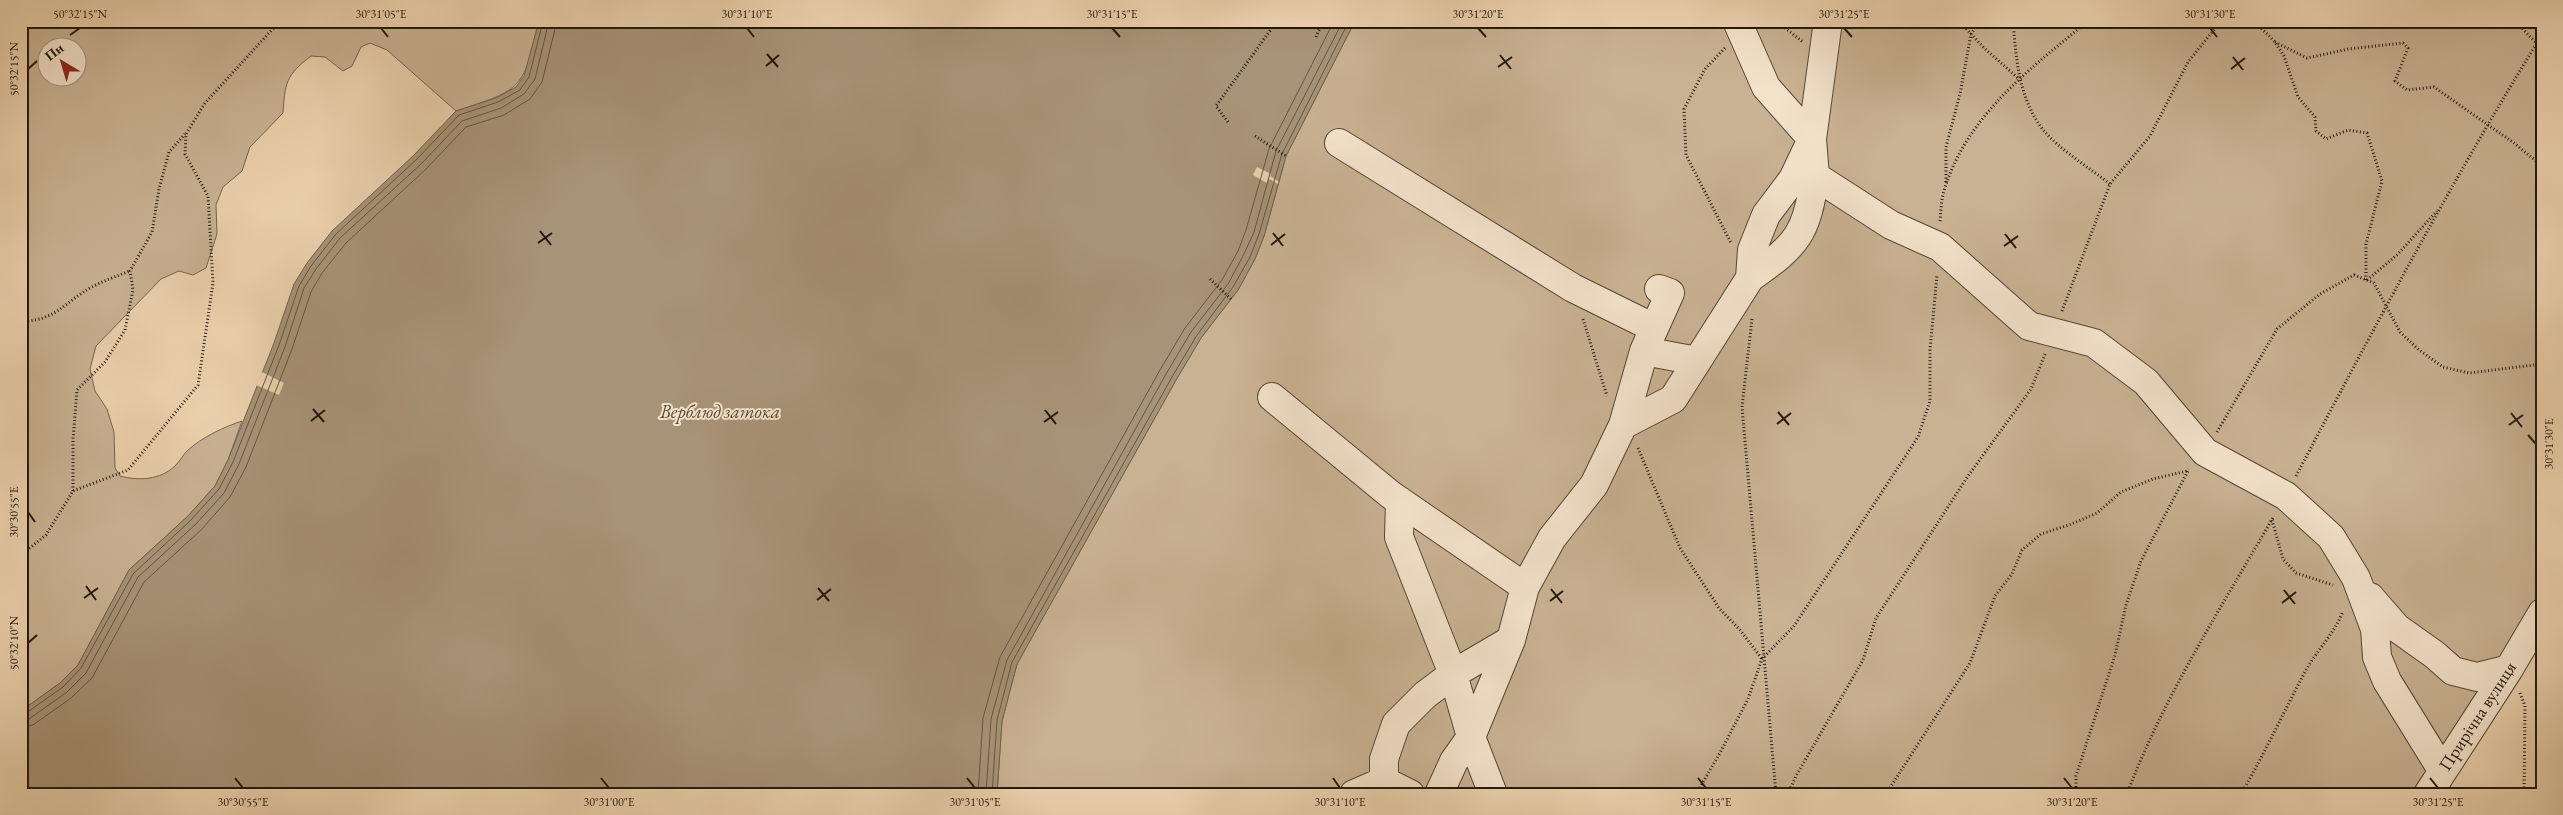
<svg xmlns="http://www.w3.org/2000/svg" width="2563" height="815" viewBox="0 0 2563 815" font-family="'EB Garamond',serif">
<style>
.green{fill:#c9b293;stroke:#756550;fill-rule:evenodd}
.water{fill:#a79377;stroke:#71624d}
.pier{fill:#ecd2ae}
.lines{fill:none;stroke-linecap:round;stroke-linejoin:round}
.shore{stroke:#645642;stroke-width:1}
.minor-casing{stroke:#544635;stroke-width:30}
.path{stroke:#21180d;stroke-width:3;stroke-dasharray:1 2.5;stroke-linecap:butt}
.minor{stroke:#f3e2ca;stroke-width:28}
.ticks{fill:none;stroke:#21180d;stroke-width:2}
.labels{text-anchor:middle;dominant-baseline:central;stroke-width:4;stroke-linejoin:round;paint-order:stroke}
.street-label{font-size:18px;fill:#21180d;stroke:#f3e2ca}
.water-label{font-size:19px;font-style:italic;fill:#574937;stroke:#f3e2ca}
.neatline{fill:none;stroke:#21180d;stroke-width:2}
.ticks-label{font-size:12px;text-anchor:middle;fill:#21180d}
</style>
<rect width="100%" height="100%" fill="#ecd2ae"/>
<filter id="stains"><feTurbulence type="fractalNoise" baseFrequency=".004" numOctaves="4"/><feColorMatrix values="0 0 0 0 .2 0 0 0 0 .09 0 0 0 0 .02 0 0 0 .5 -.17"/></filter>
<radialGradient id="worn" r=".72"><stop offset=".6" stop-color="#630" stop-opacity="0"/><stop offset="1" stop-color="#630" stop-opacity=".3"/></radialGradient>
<!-- green -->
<path class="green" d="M 21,21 L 539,21 C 523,90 523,89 456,111 L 387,50 L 370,43 L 361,47 L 352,66 L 343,71 L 325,57 L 311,56 C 286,75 285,83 283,113 L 250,147 L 242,171 L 223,187 L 216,205 L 217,234 L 206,268 L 193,275 L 179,271 L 161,279 L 96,346 L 90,369 L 95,391 L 107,409 L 114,432 L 115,468 L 120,476 C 139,481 160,480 175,466 C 180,461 183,455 187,451 C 202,437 224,427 242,421 L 228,460 L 215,486 L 188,516 L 129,570 L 78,665 L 60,683 L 21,711 ZM 48,48 L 78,48 L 78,78 L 48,78 Z
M 1355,21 L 2542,21 L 2542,589 L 2417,794 L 997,794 L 1002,721 L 1017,664 L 1176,380 L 1201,338 L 1238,290 L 1255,259 L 1264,236 L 1286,156 Z"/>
<!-- water -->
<path class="water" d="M 539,21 L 1355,21 L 1286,156 L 1264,236 L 1255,259 L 1238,290 L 1201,338 L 1176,380 L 1017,664 L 1002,721 L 997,794 L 21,794 L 21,711 L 60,683 L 78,665 L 129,570 L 188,516 L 215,486 L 228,460 L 274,343 L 294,284 L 307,263 L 332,231 L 413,156 L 456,111 L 496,98 L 516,87 L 524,76 Z"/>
<!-- pier -->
<path class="pier" d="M 1257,167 L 1271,174 L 1270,176 L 1278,181 L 1278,184 L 1269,179 L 1267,183 L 1253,175 Z
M 262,372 L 284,383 L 279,395 L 256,385 Z"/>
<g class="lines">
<!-- shore -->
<path class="shore" d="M 21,714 L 26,713 L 63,687 L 81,668 L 133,574 L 191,520 L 219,489 L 233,462 L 279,345 L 299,286 L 311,266 L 336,234 L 417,159 L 459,115 L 498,102 L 520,90 L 529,77 L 543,21
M 21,721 L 29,719 L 67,692 L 86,673 L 138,577 L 196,524 L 224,493 L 239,464 L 285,347 L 304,288 L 316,269 L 340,238 L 421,164 L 462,121 L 501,108 L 524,94 L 535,79 L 549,21
M 21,728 L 33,725 L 71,698 L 92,678 L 144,582 L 201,530 L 230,497 L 246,467 L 292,349 L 311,292 L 322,273 L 346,243 L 426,169 L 466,127 L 504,115 L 530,99 L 542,82 L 557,21
M 978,794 L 983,718 L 1000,657 L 1160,370 L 1185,328 L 1222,280 L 1238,251 L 1246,230 L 1269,149 L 1334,21
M 986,794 L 991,719 L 1007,660 L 1166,374 L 1191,332 L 1228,284 L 1244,254 L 1254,232 L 1276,151 L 1343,21
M 992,794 L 997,720 L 1012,662 L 1172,377 L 1197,335 L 1233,287 L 1250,257 L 1259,234 L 1282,154 L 1349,21"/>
<!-- minor casing -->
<g class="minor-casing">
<path id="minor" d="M 1737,21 L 1766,87 L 1812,139 L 1815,176 L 1891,225 L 1940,247 L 2029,326 L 2094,343 L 2146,382 L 2205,452 L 2286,496 L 2331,537 L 2356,578 L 2375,629 L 2377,657 L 2387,681 L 2442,770
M 1339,143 L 1573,288 L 1654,328
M 1750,278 C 1798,244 1806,235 1815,176
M 1644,351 L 1697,361
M 1272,397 L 1391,495 L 1525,587
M 1623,425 L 1673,399 L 1750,278 L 1752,250 L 1766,215 L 1793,179 L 1812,139 L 1828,21
M 1400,501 L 1399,537 L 1453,674 L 1471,737 L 1454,761 L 1439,794
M 2370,597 L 2397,628 L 2435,655 L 2453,671 L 2477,677 L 2509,669
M 1384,781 L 1410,794
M 1354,794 L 1384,781 L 1384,759 L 1396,724 L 1425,695 L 1453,674 L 1511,640
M 1493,794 L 1471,737 L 1511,640 L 1525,587 L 1552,538 L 1594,485 L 1623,425 L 1644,351 L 1670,293 L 1659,289
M 2428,794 L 2509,669 L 2542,613"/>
</g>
<!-- path -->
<path class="path" d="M 1341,21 L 1352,27
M 1959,21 L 1984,48 L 2018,78
M 2013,21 C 2016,59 2019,100 2044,131 C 2059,149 2091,169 2110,184
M 2254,21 L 2275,42 L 2284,56 L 2298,97 L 2315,117 L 2316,131 L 2326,139 L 2348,130 L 2367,133 L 2382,181 L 2366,244 L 2366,280
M 2515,21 L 2542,49
M 1764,24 L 1785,28 L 1803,42
M 1316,37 L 1323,21
M 2275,42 L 2307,58 L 2348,49 L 2403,43 L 2408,48 L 2395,81 L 2407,90 L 2434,87 L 2514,143 L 2542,166
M 1725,48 L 1705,69 L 1684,109 L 1686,155 L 1731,243
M 1228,122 L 1216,106 L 1277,21
M 1255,136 L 1286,156
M 1946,182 L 1946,147 L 1960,94 L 1971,34 L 1980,21
M 1940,221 C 1941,211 1941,200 1944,191 C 1966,116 2030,69 2088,21
M 1210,279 L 1231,299
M 2367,280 L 2397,255 L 2437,211
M 2062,311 L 2110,184 L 2150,136 L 2188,62 L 2221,21
M 1583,319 L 1607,396
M 1752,319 L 1742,407 L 1776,794
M 21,321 C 54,322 65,302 90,288 C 103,281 117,276 130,271
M 2217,432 L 2277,329 L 2320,294 L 2354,275 L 2374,283 L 2400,332 L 2419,350 L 2443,367 L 2469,373 L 2542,364
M 1638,448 L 1680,548 L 1719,608 L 1740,630 L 1762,659
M 2296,476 C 2373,330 2450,184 2537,43 L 2542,39
M 73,491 L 73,440 L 77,390 L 105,362 L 125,330 L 133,290 L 130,271 L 152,232 L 159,189 L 169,152 L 185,134
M 2272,520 L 2283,559 L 2296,573 L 2333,585
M 21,555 L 46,535 L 73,491 L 128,470 L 198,385 L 213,283 L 208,196 L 185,154 L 186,134 L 205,103 L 280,21
M 2520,693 L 2525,706 L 2524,794
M 1696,794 L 1720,753 L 1748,699 L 1762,659 L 1794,626 L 1918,437 L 1930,401 L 1930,350 L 1937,275
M 1788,794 L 1796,776 L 1863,660 L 1876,618 L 1968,476 L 2031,389 L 2045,354
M 1886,794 L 1970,663 L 1995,596 L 2012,574 L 2022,550 L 2041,534 L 2069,525 L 2097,513 L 2121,492 L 2153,479 L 2187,471
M 2076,794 L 2076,776 L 2115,655 L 2126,605 L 2141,561 L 2189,469
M 2127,794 C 2164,696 2222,606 2274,516
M 2241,794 C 2265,753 2284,711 2306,670 C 2317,650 2335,633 2343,611"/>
<!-- minor -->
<use href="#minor" class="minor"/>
</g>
<!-- ticks -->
<path class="ticks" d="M 381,28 L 388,37M 747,28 L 754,37M 1112,28 L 1120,37M 1478,28 L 1486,37M 1844,28 L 1852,37M 2210,28 L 2217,37M 70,35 L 80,28M 767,54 L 778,67M 1500,55 L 1511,69M 2233,57 L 2243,70M 766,66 L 779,55M 1498,67 L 1512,57M 28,69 L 37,61M 2231,69 L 2245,58M 540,231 L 551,245M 1273,233 L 1283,246M 2005,234 L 2016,248M 538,243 L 552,233M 1271,245 L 1285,234M 2004,246 L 2018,236M 313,409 L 324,422M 1045,410 L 1056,424M 1778,412 L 1789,425M 2511,413 L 2522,427M 311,421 L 325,410M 1044,422 L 1058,412M 1777,424 L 1791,413M 2509,425 L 2523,415M 2528,435 L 2536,444M 28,512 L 35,522M 86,586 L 96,600M 818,588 L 829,601M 1551,589 L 1562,603M 2284,590 L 2295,604M 84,598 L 98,588M 817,600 L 831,589M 1550,601 L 1563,591M 2282,603 L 2296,592M 28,643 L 37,635M 235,778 L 243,788M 601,778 L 609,788M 967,778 L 975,788M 1333,778 L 1340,788M 1698,778 L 1706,788M 2064,778 L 2072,788M 2430,778 L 2438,788"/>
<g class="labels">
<!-- street labels -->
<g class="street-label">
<text transform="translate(2477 716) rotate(-57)">Прирічна вулиця</text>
</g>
<!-- water labels -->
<g class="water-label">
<text x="720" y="411">Верблюд затока</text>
</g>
</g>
<!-- margin -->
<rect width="2563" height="815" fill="none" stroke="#ecd2ae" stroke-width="55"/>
<!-- north arrow -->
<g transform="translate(62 62) rotate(322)"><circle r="24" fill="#f3e2ca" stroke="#9f917e"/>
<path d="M0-4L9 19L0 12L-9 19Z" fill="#8f2418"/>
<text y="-8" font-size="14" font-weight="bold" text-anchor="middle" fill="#21180d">Пн</text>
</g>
<rect x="28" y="28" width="2508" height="760" class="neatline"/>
<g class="ticks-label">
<text x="80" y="18">50°32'15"N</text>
<text x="381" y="18">30°31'05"E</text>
<text x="747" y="18">30°31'10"E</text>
<text x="1112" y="18">30°31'15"E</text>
<text x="1478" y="18">30°31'20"E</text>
<text x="1844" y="18">30°31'25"E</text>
<text x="2210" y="18">30°31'30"E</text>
<text transform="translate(14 69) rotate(-90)" y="4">50°32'15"N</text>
<text transform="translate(2549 444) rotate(-90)" y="4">30°31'30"E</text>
<text transform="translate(14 512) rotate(-90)" y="4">30°30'55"E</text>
<text transform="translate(14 643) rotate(-90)" y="4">50°32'10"N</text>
<text x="243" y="806">30°30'55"E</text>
<text x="609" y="806">30°31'00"E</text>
<text x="975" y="806">30°31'05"E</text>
<text x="1340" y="806">30°31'10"E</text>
<text x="1706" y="806">30°31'15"E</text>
<text x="2072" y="806">30°31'20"E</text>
<text x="2438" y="806">30°31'25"E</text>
</g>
<rect width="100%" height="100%" filter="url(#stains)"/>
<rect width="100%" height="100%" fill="url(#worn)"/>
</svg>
